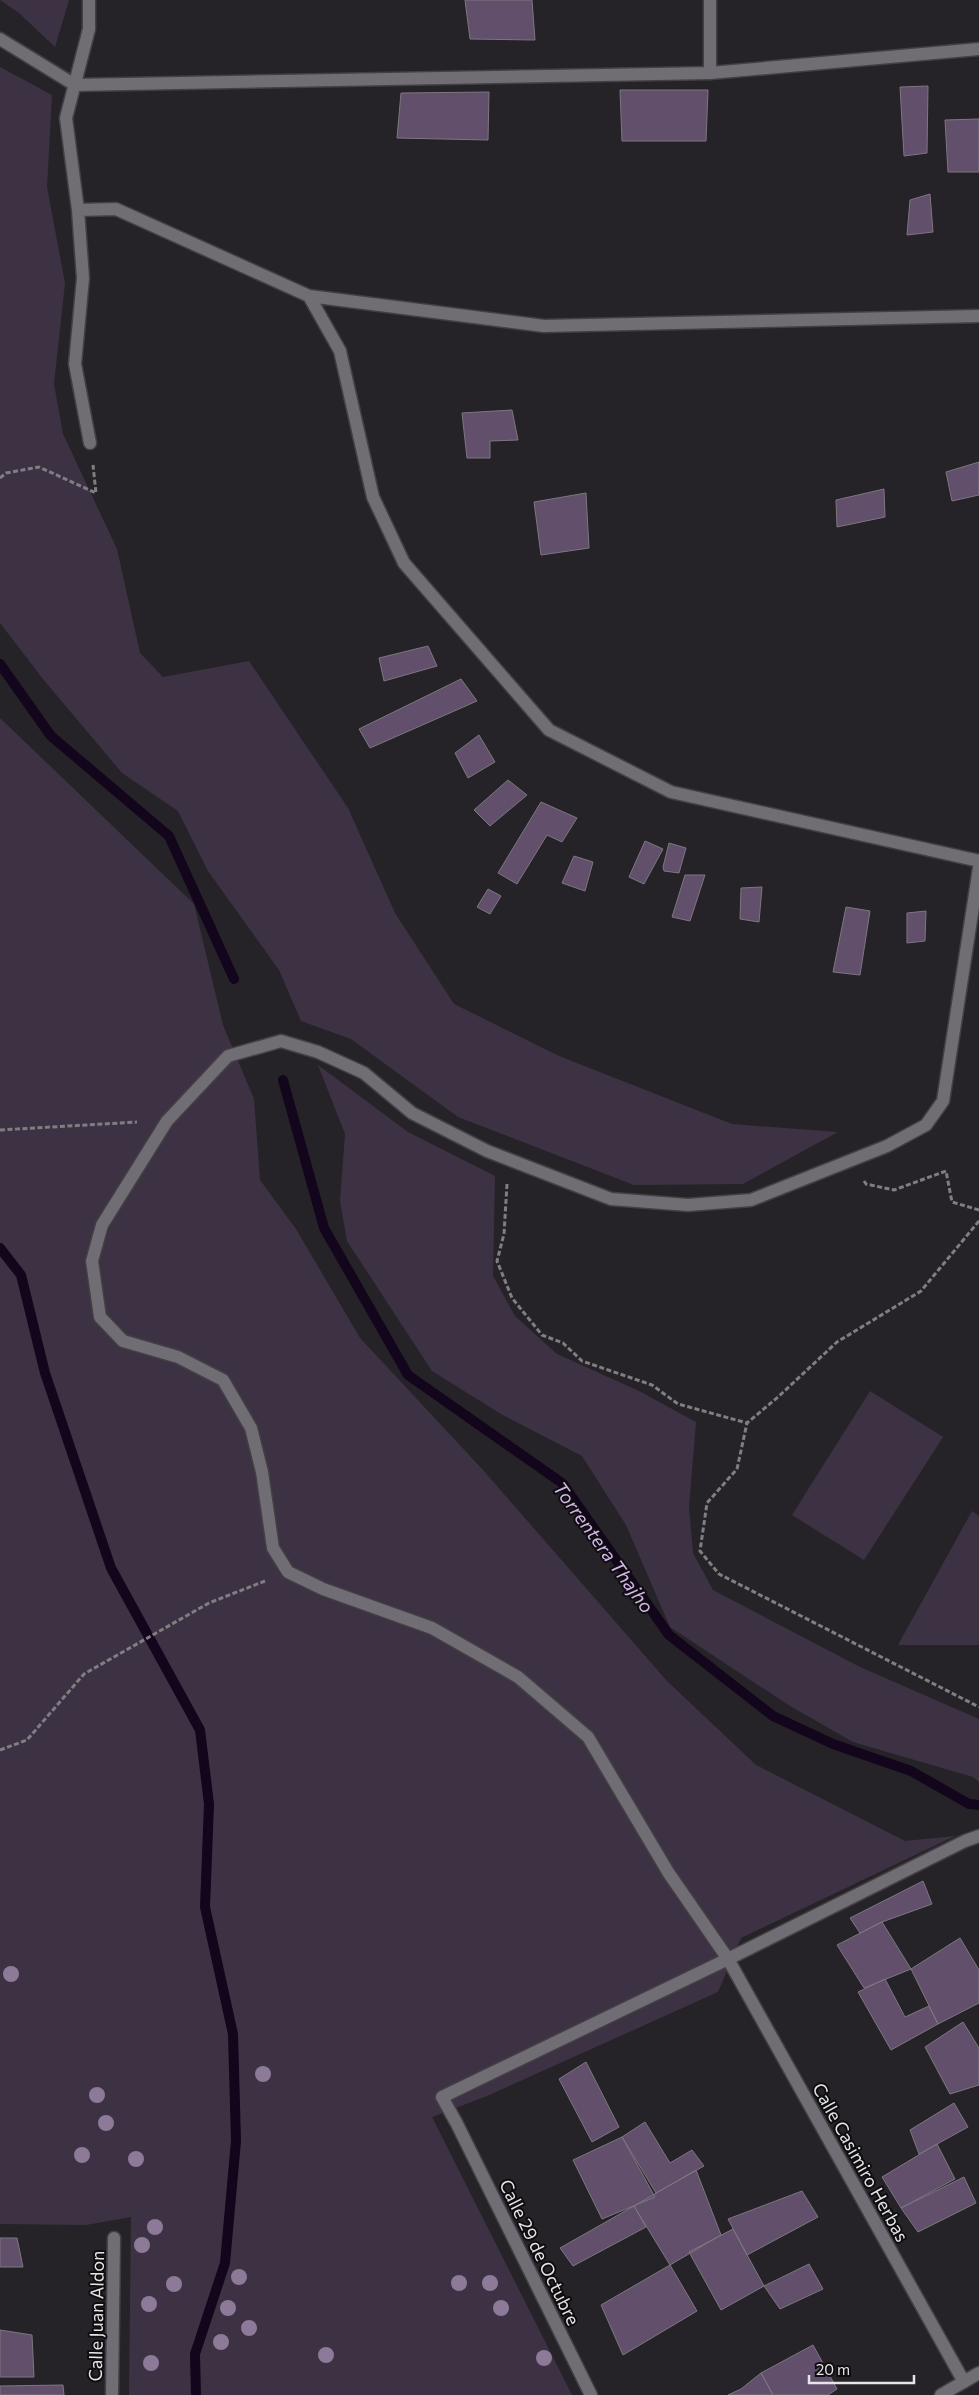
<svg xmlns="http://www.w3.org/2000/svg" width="979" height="2395" viewBox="0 0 979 2395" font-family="Commissioner,sans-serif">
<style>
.green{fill:#3d3243}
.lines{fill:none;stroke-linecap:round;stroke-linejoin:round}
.stream{stroke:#13051b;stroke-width:10}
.building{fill:#614f6b;stroke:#7c787f}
.minor-casing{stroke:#434044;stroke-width:15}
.path{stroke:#817e82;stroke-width:3;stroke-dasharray:5 2.5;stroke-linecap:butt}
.minor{stroke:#716d74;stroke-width:12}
.tree{fill:#8d7a99}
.labels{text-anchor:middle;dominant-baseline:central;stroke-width:4;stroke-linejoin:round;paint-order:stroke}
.street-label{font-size:18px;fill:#e6e4e7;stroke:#0e0d0f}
.water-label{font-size:19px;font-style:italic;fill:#d5b5e9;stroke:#0e0d0f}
</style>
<rect width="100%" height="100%" fill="#262328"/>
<!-- green -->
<path class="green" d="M 0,0 L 69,0 L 55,47 L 19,13 Z
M 0,67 L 52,95 L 47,187 L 65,283 L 54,384 L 63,434 L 117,549 L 140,653 L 163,677 L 249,661 L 348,808 L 395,913 L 454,1004 L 559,1056 L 732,1124 L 838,1132 L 743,1184 L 634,1185 L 458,1117 L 351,1039 L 301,1021 L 279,970 L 208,871 L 178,811 L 122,773 L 43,679 L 0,623 Z
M 0,718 L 194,904 L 223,1025 L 254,1099 L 260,1180 L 296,1229 L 360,1338 L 483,1470 L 667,1681 L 756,1765 L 905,1841 L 955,1836 L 741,1938 L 718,1992 L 487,2096 L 432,2117 L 572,2395 L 129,2395 L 131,2217 L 86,2225 L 0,2224 Z
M 318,1065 L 408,1132 L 495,1176 L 493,1276 L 515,1316 L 557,1354 L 639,1391 L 696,1422 L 689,1507 L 693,1553 L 713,1590 L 860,1667 L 979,1719 L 979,1782 L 973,1777 L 853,1742 L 790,1706 L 670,1627 L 626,1525 L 582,1456 L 501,1414 L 432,1371 L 347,1241 L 340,1201 L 345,1134 Z
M 870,1391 L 943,1437 L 864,1560 L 792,1515 Z
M 972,1511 L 979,1516 L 979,1645 L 898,1645 Z"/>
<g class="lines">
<!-- stream -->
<path class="stream" d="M 0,664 L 51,736 L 169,836 L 234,979
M 283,1080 L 324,1228 L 408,1375 L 562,1483 L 669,1635 L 773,1716 L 833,1744 L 911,1771 L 969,1804 L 979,1805
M 0,1248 L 21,1275 L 45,1373 L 111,1568 L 200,1730 L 209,1804 L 205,1907 L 233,2034 L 236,2141 L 225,2263 L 195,2354 L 196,2395"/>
</g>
<!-- building -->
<path class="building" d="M 465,0 L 532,0 L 535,40 L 470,39 Z
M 928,86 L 927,153 L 904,156 L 900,87 Z
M 620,90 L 708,90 L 706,141 L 622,141 Z
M 489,92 L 488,140 L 397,138 L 401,93 Z
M 979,119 L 979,172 L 948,172 L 945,120 Z
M 930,194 L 933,232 L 907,235 L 910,200 Z
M 512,410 L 518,440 L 490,441 L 490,458 L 467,458 L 462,413 Z
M 979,462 L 979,495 L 952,501 L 946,472 Z
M 884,489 L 885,517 L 837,527 L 836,500 Z
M 586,493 L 589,548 L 541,555 L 534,502 Z
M 428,646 L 437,666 L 384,681 L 379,658 Z
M 461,679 L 477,701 L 370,748 L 359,729 Z
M 479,735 L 495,762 L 468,778 L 455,753 Z
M 508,780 L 527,795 L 490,826 L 474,810 Z
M 541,802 L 577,818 L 562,842 L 547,835 L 517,884 L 498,873 Z
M 645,841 L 663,849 L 644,884 L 629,877 Z
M 669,843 L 686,848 L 679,873 L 664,871 L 663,867 Z
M 574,856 L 593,862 L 585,891 L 562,883 Z
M 685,875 L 705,875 L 690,921 L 672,917 Z
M 762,887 L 759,922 L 740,919 L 741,888 Z
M 488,889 L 501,896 L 490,914 L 477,907 Z
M 846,907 L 870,911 L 860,975 L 833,972 Z
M 926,911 L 925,941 L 907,943 L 907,913 Z
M 923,1881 L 932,1904 L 882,1922 L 860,1933 L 850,1918 Z
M 882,1922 L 911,1969 L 864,1988 L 837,1945 Z
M 960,1938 L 979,1970 L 979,2003 L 938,2024 L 911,1969 Z
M 885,1979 L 905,2017 L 929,2006 L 938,2024 L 891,2050 L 858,1992 Z
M 963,2022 L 979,2048 L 979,2085 L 950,2094 L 925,2047 Z
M 586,2062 L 619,2127 L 592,2142 L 559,2079 Z
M 954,2103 L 968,2127 L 919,2154 L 910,2130 Z
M 645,2122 L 670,2163 L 692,2150 L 704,2166 L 656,2193 L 622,2137 Z
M 622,2137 L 655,2197 L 602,2219 L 573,2160 Z
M 937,2144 L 955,2179 L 901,2208 L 882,2177 Z
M 696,2170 L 721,2235 L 670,2265 L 634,2206 Z
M 964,2177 L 976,2203 L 918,2232 L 901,2208 Z
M 802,2191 L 818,2217 L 747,2255 L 728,2219 Z
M 634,2206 L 646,2227 L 573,2266 L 560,2248 Z
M 733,2229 L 764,2286 L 721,2310 L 689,2252 Z
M 0,2238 L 17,2238 L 23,2267 L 0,2267 Z
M 809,2264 L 823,2289 L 780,2309 L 764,2286 Z
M 670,2265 L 697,2311 L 623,2355 L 601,2305 Z
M 0,2330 L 32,2335 L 34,2377 L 0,2377 Z
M 813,2345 L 837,2389 L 828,2395 L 773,2395 L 761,2373 Z
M 761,2373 L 773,2395 L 728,2395 L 741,2389 Z
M 63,2385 L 64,2395 L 0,2395 L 0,2386 Z"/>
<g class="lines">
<!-- minor casing -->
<g class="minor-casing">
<path id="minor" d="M 89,0 L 89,29 L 66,118 L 78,210 L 116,209 L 309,296 L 340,351 L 373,497 L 404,563 L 549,730 L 671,792 L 979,861
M 710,0 L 710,73
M 0,39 L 75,85 L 710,73 L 979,49
M 78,210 L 83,278 L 75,364 L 90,443
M 309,296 L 544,326 L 979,316
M 964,2382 L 728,1959 L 668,1872 L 588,1737 L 518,1677 L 432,1628 L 323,1589 L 288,1572 L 273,1548 L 262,1472 L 251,1428 L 223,1380 L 178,1357 L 123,1341 L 100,1317 L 92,1261 L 102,1225 L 167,1121 L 228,1056 L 281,1041 L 318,1052 L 364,1073 L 412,1113 L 487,1151 L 611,1199 L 688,1205 L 751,1200 L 887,1146 L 926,1125 L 943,1101 L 979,868
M 112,2395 L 114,2238
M 591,2395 L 457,2124 L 442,2097 L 728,1959 L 965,1841 L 979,1836
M 941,2395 L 979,2373"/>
</g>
<!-- path -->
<path class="path" d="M 0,478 L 6,473 L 39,467 L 96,493 L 93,465
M 0,1130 L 137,1122
M 864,1181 L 866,1184 L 894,1190 L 946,1171 L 952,1202 L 979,1210
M 507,1184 L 504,1234 L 497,1261 L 512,1298 L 542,1335 L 563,1343 L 582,1361 L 652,1385 L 678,1404 L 747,1423
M 979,1221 L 921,1291 L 837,1342 L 778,1397 L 747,1423 L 737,1469 L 707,1503 L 700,1551 L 719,1574 L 979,1707
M 0,1750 L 27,1740 L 84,1674 L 209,1603 L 265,1581"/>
<!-- minor -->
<use href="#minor" class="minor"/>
</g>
<!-- trees -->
<g class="tree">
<circle cx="11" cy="1974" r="8"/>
<circle cx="263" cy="2074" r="8"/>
<circle cx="97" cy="2095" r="8"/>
<circle cx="106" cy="2123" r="8"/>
<circle cx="82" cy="2155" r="8"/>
<circle cx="136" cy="2159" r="8"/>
<circle cx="155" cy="2227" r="8"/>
<circle cx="142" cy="2245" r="8"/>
<circle cx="239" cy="2277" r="8"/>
<circle cx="459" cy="2283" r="8"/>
<circle cx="490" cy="2283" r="8"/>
<circle cx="174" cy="2284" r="8"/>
<circle cx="149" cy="2304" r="8"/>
<circle cx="228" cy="2308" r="8"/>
<circle cx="501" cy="2308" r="8"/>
<circle cx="249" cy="2328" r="8"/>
<circle cx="221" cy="2342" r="8"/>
<circle cx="326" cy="2355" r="8"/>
<circle cx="544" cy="2358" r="8"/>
<circle cx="151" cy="2363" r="8"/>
</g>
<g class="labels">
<!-- street labels -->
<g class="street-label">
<text transform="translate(861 2162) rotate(61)">Calle Casimiro Herbas</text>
<text transform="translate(540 2252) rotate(64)">Calle 29 de Octubre</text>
<text transform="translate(96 2316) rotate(-89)">Calle Juan Aldon</text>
</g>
<!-- water labels -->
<g class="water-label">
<text transform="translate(604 1547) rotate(54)">Torrentera Thajho</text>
</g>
</g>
<!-- scale -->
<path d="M809 2375v8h105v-8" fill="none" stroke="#e6e4e7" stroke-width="2.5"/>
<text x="816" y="2375" font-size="15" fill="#e6e4e7" stroke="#0e0d0f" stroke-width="4" paint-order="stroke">20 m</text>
</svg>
